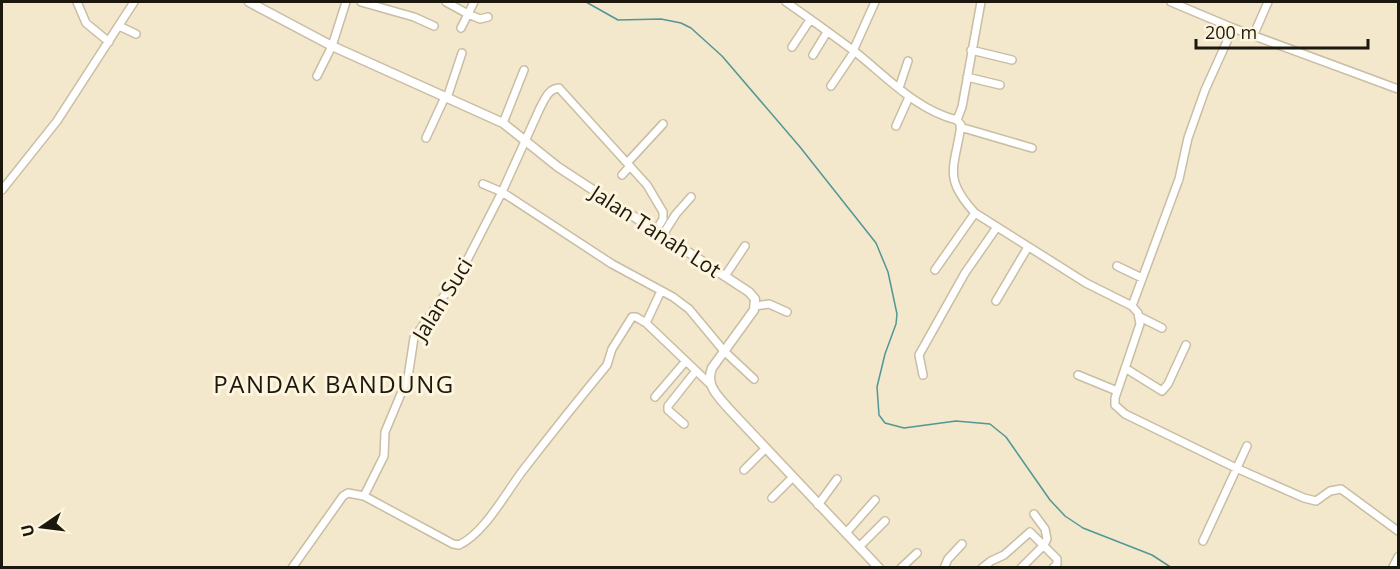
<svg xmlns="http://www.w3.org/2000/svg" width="1400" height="569" viewBox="0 0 1400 569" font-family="'Open Sans',sans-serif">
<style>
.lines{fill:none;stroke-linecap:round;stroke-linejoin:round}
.stream{stroke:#519797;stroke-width:1.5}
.minor-casing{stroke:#c9bda3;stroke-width:10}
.major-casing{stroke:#c9bda3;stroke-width:11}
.minor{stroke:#fff;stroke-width:7}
.major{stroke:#fff;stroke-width:8}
.labels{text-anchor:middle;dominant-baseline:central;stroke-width:6;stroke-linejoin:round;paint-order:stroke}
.street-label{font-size:21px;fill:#1c180e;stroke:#fef5df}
.quarter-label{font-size:24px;letter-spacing:1.5px;fill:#1c180e;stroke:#fef5df}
</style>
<rect width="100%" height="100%" fill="#f3e7cc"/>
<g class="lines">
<!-- stream -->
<path class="stream" d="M 586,2 L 618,20 L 661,19 L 681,23 L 691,28 L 722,56 L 800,147 L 876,243 L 888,272 L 897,314 L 896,324 L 885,354 L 877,387 L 879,415 L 885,423 L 904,428 L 956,421 L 990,424 L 1006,437 L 1050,500 L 1065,516 L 1083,528 L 1152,555 L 1172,568"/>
<!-- minor casing -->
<g class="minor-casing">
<path id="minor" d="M 77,2 L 86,23 L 109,42
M 361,2 L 414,17 L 434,26
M 446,2 L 468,14 L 474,2
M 786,2 C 809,18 831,34 854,51 C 886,76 916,110 957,120
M 981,2 L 962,107 L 957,120 L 961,125 C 955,168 942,177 975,213 L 1086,283 L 1132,306 L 1138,313 L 1140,324 L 1115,398 L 1115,405 L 1125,414 L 1236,468 L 1304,498 L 1316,501 L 1330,491 L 1341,489 L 1398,531
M 1171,2 L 1233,28 L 1398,89
M 119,26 L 136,34
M 461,28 L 468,14 L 480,19 L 488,17
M 1254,34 L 1268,2
M 792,47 L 810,20
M 971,50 L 1012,60
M 853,51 L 875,2
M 813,55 L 827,32
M 317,76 L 332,46 L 346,2
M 967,77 L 1000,85
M 831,86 L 854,52
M 899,88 L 908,61
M 447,98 L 462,53
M 503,123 L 524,70
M 896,126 L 909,97
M 960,127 L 1032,148
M 426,138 L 445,97
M 627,163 L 663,124
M 622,175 L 630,166
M 483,184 L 502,192 L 612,264 L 673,297 L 689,309 L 724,351 L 754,379
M 2,190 L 57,121 L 134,2
M 662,236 L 676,214 L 691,197
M 1117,266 L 1142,278
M 935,270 L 975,213
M 725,276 L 745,246
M 996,301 L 1028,247
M 755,306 L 769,304 L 787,312
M 1132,306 L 1179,179 L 1188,138 L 1205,90 L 1233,28
M 1140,317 L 1162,328
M 646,323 L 661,291
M 1125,368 L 1162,391 L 1168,384 L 1186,345
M 923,375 L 919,355 L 965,273 L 997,227
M 1078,375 L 1117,391
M 655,397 L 685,362
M 684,424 L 668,410 L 668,406 L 695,372
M 744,470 L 766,448
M 364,496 L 384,456 L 385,432 L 408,377 L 414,338 L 461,272 L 502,192 L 540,108 C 545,99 548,89 559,88 L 647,185 L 663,212 L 663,219 L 655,232
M 772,498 L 792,478
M 818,505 L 837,479
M 846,533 L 875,500
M 1203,541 L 1247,446
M 859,547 L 885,521
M 1393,567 L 1398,557
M 292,568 L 343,496 L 348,493 L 364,496 L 453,544 L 459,545 C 485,533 506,492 524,469 C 551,434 579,399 607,365 L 612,349 L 632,317 L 636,317 L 646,323 L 711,385
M 901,568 L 917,553
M 944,568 L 948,559 L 962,544
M 982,568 L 991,561 L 1004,555 L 1030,532 L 1057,559 L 1057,564 L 1053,568
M 1021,568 L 1044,545 L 1047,539 L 1045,529 L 1034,514"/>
</g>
<!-- major casing -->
<g class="major-casing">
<path id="major" d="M 249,2 L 332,46 L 503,123 L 558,167 L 749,292 L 755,299 L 754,310 L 712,368 C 705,385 718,396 728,408 L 879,568"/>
</g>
<!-- minor -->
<use href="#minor" class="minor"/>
<!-- major -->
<use href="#major" class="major"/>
</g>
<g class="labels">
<!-- street labels -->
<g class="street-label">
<text transform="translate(656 231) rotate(33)">Jalan Tanah Lot</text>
<text transform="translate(442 299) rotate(-58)">Jalan Suci</text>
</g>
<!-- quarter labels -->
<g class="quarter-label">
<text x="334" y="383">PANDAK BANDUNG</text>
</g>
</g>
<!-- border -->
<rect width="1400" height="569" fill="none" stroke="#1c180e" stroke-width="6"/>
<!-- north arrow -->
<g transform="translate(42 527) rotate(256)" stroke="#fef5df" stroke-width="4.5" paint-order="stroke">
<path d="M0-4.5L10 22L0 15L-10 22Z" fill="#1c180e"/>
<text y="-9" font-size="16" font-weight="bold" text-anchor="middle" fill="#1c180e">U</text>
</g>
<!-- scale -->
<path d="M1196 39v9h172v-9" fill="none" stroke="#1c180e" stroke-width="3"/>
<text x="1205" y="39" font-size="18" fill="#1c180e" stroke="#fef5df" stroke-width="4.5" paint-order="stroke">200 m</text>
</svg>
